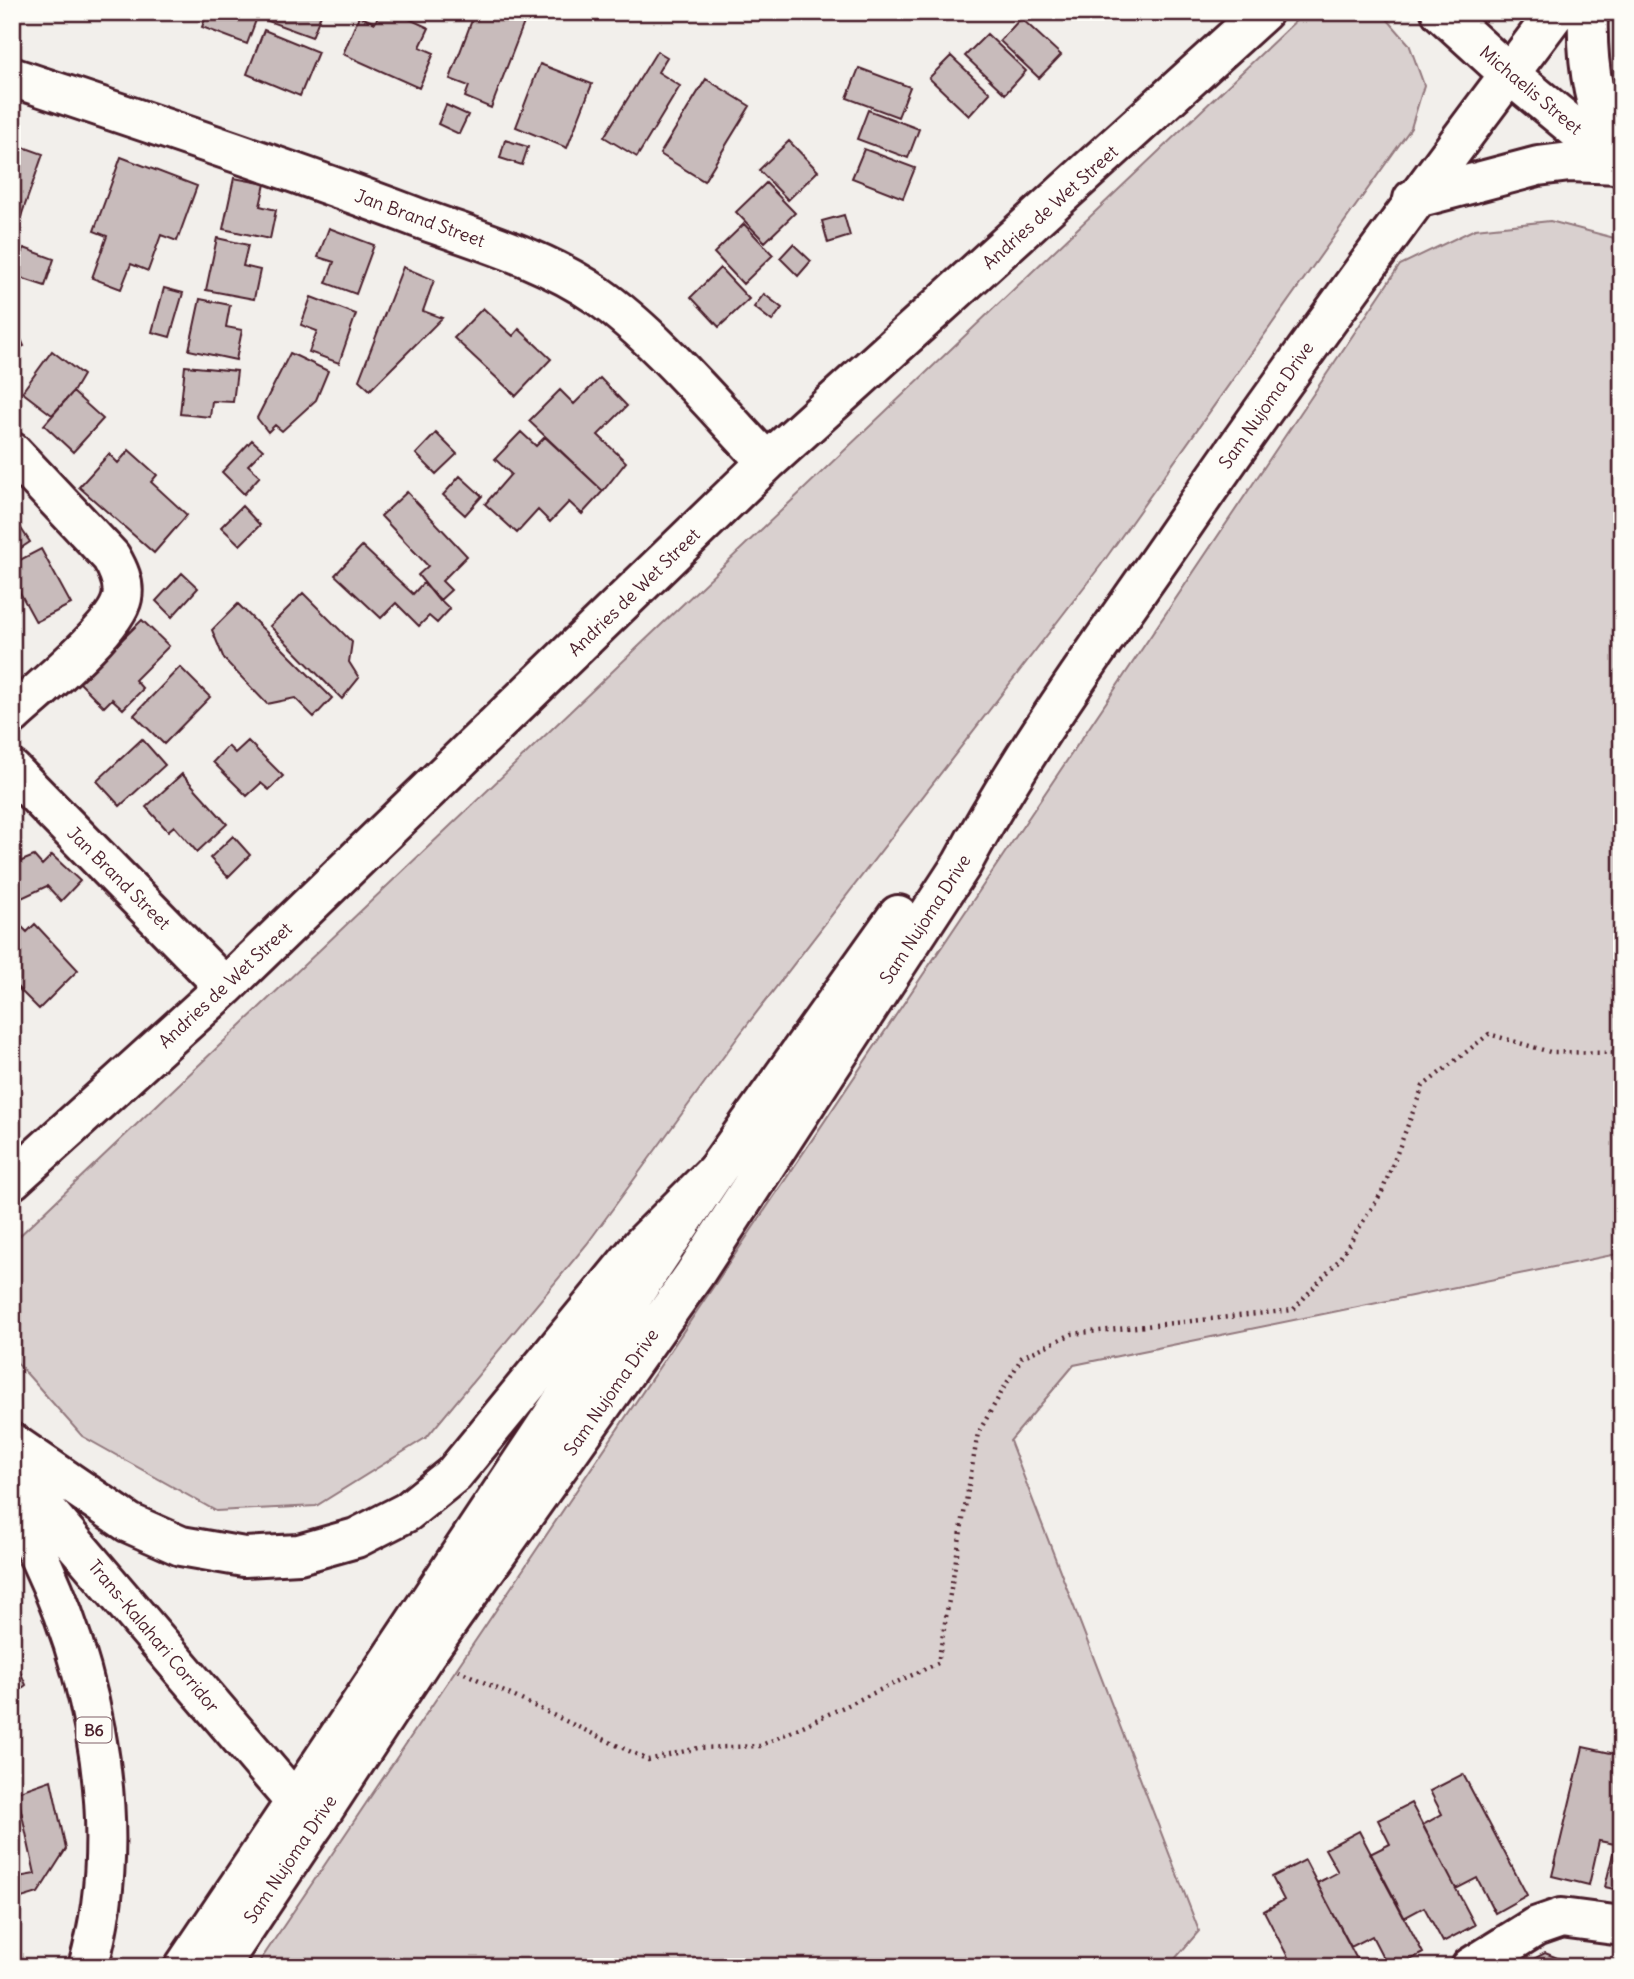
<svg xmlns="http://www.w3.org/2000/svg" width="1634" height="1979" viewBox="0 0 1634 1979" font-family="Delius,sans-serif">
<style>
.green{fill:#d9d0cf;stroke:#92787d;stroke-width:2}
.building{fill:#c8bbbb;stroke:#4a1f2b;stroke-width:2}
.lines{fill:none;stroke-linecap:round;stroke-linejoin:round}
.minor-casing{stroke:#4a1f2b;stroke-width:44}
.major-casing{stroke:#4a1f2b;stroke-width:44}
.highway-casing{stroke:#4a1f2b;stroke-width:44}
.path{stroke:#4a1f2b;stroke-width:4.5;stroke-dasharray:2 5;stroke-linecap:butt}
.minor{stroke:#fdfcf7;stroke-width:38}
.major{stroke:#fdfcf7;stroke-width:38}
.highway{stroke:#fdfcf7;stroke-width:38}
.labels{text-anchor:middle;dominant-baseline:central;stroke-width:7;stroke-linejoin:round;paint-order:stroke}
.shield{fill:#fdfcf7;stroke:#806168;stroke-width:2}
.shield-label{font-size:16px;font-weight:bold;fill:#4a1f2b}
.street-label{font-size:18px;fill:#4a1f2b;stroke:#fdfcf7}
</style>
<rect width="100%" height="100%" fill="#f2efeb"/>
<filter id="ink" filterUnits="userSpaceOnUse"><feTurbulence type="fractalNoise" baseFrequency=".0143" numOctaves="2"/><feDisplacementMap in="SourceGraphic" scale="14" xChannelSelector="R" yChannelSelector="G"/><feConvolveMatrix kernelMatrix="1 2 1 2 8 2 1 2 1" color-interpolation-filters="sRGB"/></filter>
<g filter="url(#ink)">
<!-- green -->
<path class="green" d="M 1305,12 L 1381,12 L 1409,44 L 1424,85 L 1411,128 L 1101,565 L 740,1034 L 587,1244 L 427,1437 L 316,1506 L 216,1511 L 82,1436 L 12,1357 L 12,1243 Z
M 1550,221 L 1622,240 L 1622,1253 L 1074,1365 L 1010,1441 L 1199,1931 L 1168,1967 L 256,1967 L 1400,265 L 1475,229 Z"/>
<!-- building -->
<path class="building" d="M 208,12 L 259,12 L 247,44 L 202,27 Z
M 272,12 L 322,12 L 312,37 L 268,21 Z
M 380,12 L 394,12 L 429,28 L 420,47 L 434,53 L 419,88 L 343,54 L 359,16 L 375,23 Z
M 475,12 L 527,15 L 491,108 L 465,97 L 469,86 L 450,79 Z
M 1021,18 L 1061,55 L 1039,78 L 1000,41 Z
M 264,30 L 318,52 L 300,96 L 247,74 Z
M 987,34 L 1026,71 L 1005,94 L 965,56 Z
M 657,51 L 667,57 L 658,72 L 680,86 L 637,157 L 604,137 Z
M 951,56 L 990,93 L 969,116 L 929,78 Z
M 540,64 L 592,84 L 567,148 L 516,127 Z
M 859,68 L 910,87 L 898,117 L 847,98 Z
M 706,79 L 750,106 L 704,181 L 660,154 Z
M 446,105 L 468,115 L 459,134 L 438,124 Z
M 868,110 L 919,129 L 908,158 L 857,139 Z
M 505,140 L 528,147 L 522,165 L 500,158 Z
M 789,141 L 818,171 L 788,200 L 759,170 Z
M 12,143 L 43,154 L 19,222 L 12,220 Z
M 864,149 L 915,168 L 903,198 L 852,178 Z
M 121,157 L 197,186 L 177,241 L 161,235 L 148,271 L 131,264 L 121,289 L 92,278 L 107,236 L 94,231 Z
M 234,178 L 265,184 L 260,206 L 276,210 L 270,239 L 223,229 Z
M 766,183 L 795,213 L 765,242 L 736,212 Z
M 844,215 L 850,236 L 828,243 L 822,221 Z
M 744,224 L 773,255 L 743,284 L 714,253 Z
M 329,228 L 374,245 L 356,294 L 326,283 L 334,262 L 318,257 Z
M 217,238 L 248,245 L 243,266 L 260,270 L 254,299 L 206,290 Z
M 793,244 L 811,261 L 798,276 L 780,258 Z
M 24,248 L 54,259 L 45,286 L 15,276 Z
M 403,267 L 434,280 L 423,311 L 442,318 L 370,390 L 359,380 Z
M 720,268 L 749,299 L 719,327 L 691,297 Z
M 164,288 L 183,293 L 170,337 L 152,332 Z
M 764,294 L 782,308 L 772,321 L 754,307 Z
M 311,297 L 356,314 L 339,363 L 309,352 L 317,331 L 301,325 Z
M 200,299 L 230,305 L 226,327 L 242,330 L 236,360 L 189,350 Z
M 483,308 L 513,336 L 519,329 L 551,359 L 516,396 L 454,338 Z
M 12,319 L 24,346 L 12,351 Z
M 52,351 L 83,375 L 73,392 L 52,415 L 22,392 Z
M 290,353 L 328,371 L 316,400 L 282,431 L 275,425 L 268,432 L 257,418 Z
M 185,366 L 237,371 L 233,402 L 212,401 L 210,417 L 180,414 Z
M 600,378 L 627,406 L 598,435 L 626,462 L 603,491 L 529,421 L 560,390 L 574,404 Z
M 73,392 L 103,419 L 73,452 L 44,425 Z
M 521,432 L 536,446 L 545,437 L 603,491 L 582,514 L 569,502 L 550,522 L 538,510 L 517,533 L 485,504 L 511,474 L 495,459 Z
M 436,433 L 457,454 L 436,474 L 416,454 Z
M 252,440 L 263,450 L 248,465 L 260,476 L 244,494 L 222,472 Z
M 129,450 L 157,475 L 151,482 L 187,515 L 154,553 L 79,487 L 109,454 L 118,463 Z
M 460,476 L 482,496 L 465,515 L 443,495 Z
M 407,492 L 467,556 L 442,581 L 451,590 L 439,601 L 418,575 L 428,566 L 381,516 Z
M 242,506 L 260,525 L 240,545 L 221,527 Z
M 12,515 L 30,542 L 12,554 Z
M 362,546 L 413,594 L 423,583 L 450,609 L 437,623 L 429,616 L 419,626 L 396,603 L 381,618 L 335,575 Z
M 41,549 L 71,604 L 36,622 L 12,578 L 12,564 Z
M 182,573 L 198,588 L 172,617 L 156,601 Z
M 303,593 L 352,642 L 349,662 L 359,678 L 342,699 L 270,626 Z
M 238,604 L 332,698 L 314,717 L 295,698 L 267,704 L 224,659 L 212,630 Z
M 142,620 L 169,646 L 135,680 L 143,689 L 123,709 L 112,699 L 104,707 L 79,682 Z
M 180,667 L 210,697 L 164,744 L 134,715 Z
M 142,739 L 165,765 L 120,806 L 97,781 Z
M 248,741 L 283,776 L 269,790 L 261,783 L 247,796 L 213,762 L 228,746 L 235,753 Z
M 182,774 L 227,824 L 197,852 L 174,826 L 168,831 L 146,807 Z
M 233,836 L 250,855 L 228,877 L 210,858 Z
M 52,855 L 80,881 L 61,901 L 47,886 L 13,902 L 12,865 L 34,856 L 42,865 Z
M 12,917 L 27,932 L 35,924 L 78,970 L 39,1009 L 12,982 Z
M 12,1653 L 26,1685 L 12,1696 Z
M 1583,1747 L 1620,1755 L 1616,1771 L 1622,1773 L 1622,1816 L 1615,1844 L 1599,1841 L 1589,1885 L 1552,1876 Z
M 1463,1774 L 1527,1895 L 1495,1913 L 1477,1878 L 1456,1889 L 1423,1825 L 1442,1814 L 1430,1791 Z
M 51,1780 L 66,1849 L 38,1893 L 12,1901 L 12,1878 L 35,1874 L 17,1792 Z
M 1411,1803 L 1475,1925 L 1443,1942 L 1424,1907 L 1404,1918 L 1370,1854 L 1390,1844 L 1378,1820 Z
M 1622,1816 L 1622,1891 L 1605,1887 Z
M 1359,1831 L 1423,1953 L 1397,1967 L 1388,1967 L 1372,1936 L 1351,1947 L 1317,1883 L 1338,1872 L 1325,1849 Z
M 1305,1860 L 1317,1883 L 1361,1967 L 1320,1967 L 1319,1964 L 1293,1967 L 1264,1911 L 1284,1900 L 1272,1877 Z
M 1545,1953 L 1580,1967 L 1502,1967 L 1507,1955 L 1526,1963 Z"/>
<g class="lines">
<!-- minor casing -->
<g class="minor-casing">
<path id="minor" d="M 1441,12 L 1509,74 L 1622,167
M 12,77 C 146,122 280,166 413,216 C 474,239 542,257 597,295 C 657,337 715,408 767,462
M 12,452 L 111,557 C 118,569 125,583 122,598 C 116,629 38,691 12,715
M 12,770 L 225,987
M 12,1180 L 225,987 L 767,462 L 1263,12
M 1471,1967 L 1535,1927 L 1561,1918 L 1622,1926"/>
</g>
<!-- major casing -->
<g class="major-casing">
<path id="major" d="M 1413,199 L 1538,166 L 1570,162 L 1619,164 C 1595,110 1586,71 1588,12
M 295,1802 L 716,1171 L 898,915
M 315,1823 L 425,1655 L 694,1275 L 962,864 C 1023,750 1100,646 1173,540 C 1296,360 1425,186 1556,12"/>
</g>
<!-- highway casing -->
<g class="highway-casing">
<path id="highway" d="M 12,1443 L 129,1523 L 181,1546 L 244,1557 L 299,1554 L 356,1538 L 407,1512 L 454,1474 L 641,1246 L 716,1171
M 12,1470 L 295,1802 L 315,1823 L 219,1967
M 12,1506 C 89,1638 131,1818 88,1967
M 184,1967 L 295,1802"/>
</g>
<!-- path -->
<path class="path" d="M 458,1670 L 648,1760 L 698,1748 L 760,1746 L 938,1663 L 978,1433 L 1022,1357 L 1072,1334 L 1293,1310 L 1338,1261 L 1382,1192 L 1423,1086 L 1489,1034 L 1550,1052 L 1622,1053"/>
<!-- minor -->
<use href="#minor" class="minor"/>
<!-- major -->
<use href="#major" class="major"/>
<!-- highway -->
<use href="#highway" class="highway"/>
</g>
</g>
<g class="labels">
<!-- shield labels -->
<rect class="shield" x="76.5" y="1717.5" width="35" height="25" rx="5"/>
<g class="shield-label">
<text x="94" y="1730">B6</text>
</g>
<!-- street labels -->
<g class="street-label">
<text transform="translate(1531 90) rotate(40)">Michaelis Street</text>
<text transform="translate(1050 207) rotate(-42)">Andries de Wet Street</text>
<text transform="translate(420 218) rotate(20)">Jan Brand Street</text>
<text transform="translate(1266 405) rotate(-55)">Sam Nujoma Drive</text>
<text transform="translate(634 592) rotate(-44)">Andries de Wet Street</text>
<text transform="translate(119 878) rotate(45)">Jan Brand Street</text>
<text transform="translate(925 919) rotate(-57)">Sam Nujoma Drive</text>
<text transform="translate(225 985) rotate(-43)">Andries de Wet Street</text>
<text transform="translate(611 1392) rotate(-55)">Sam Nujoma Drive</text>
<text transform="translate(154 1636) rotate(50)">Trans-Kalahari Corridor</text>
<text transform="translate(290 1859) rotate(-56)">Sam Nujoma Drive</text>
</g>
</g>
<!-- margin -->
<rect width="1634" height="1979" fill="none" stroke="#fdfcf7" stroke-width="42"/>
<rect x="21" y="21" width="1592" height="1937" fill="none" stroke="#4a1f2b" stroke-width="2.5" filter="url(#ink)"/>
</svg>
